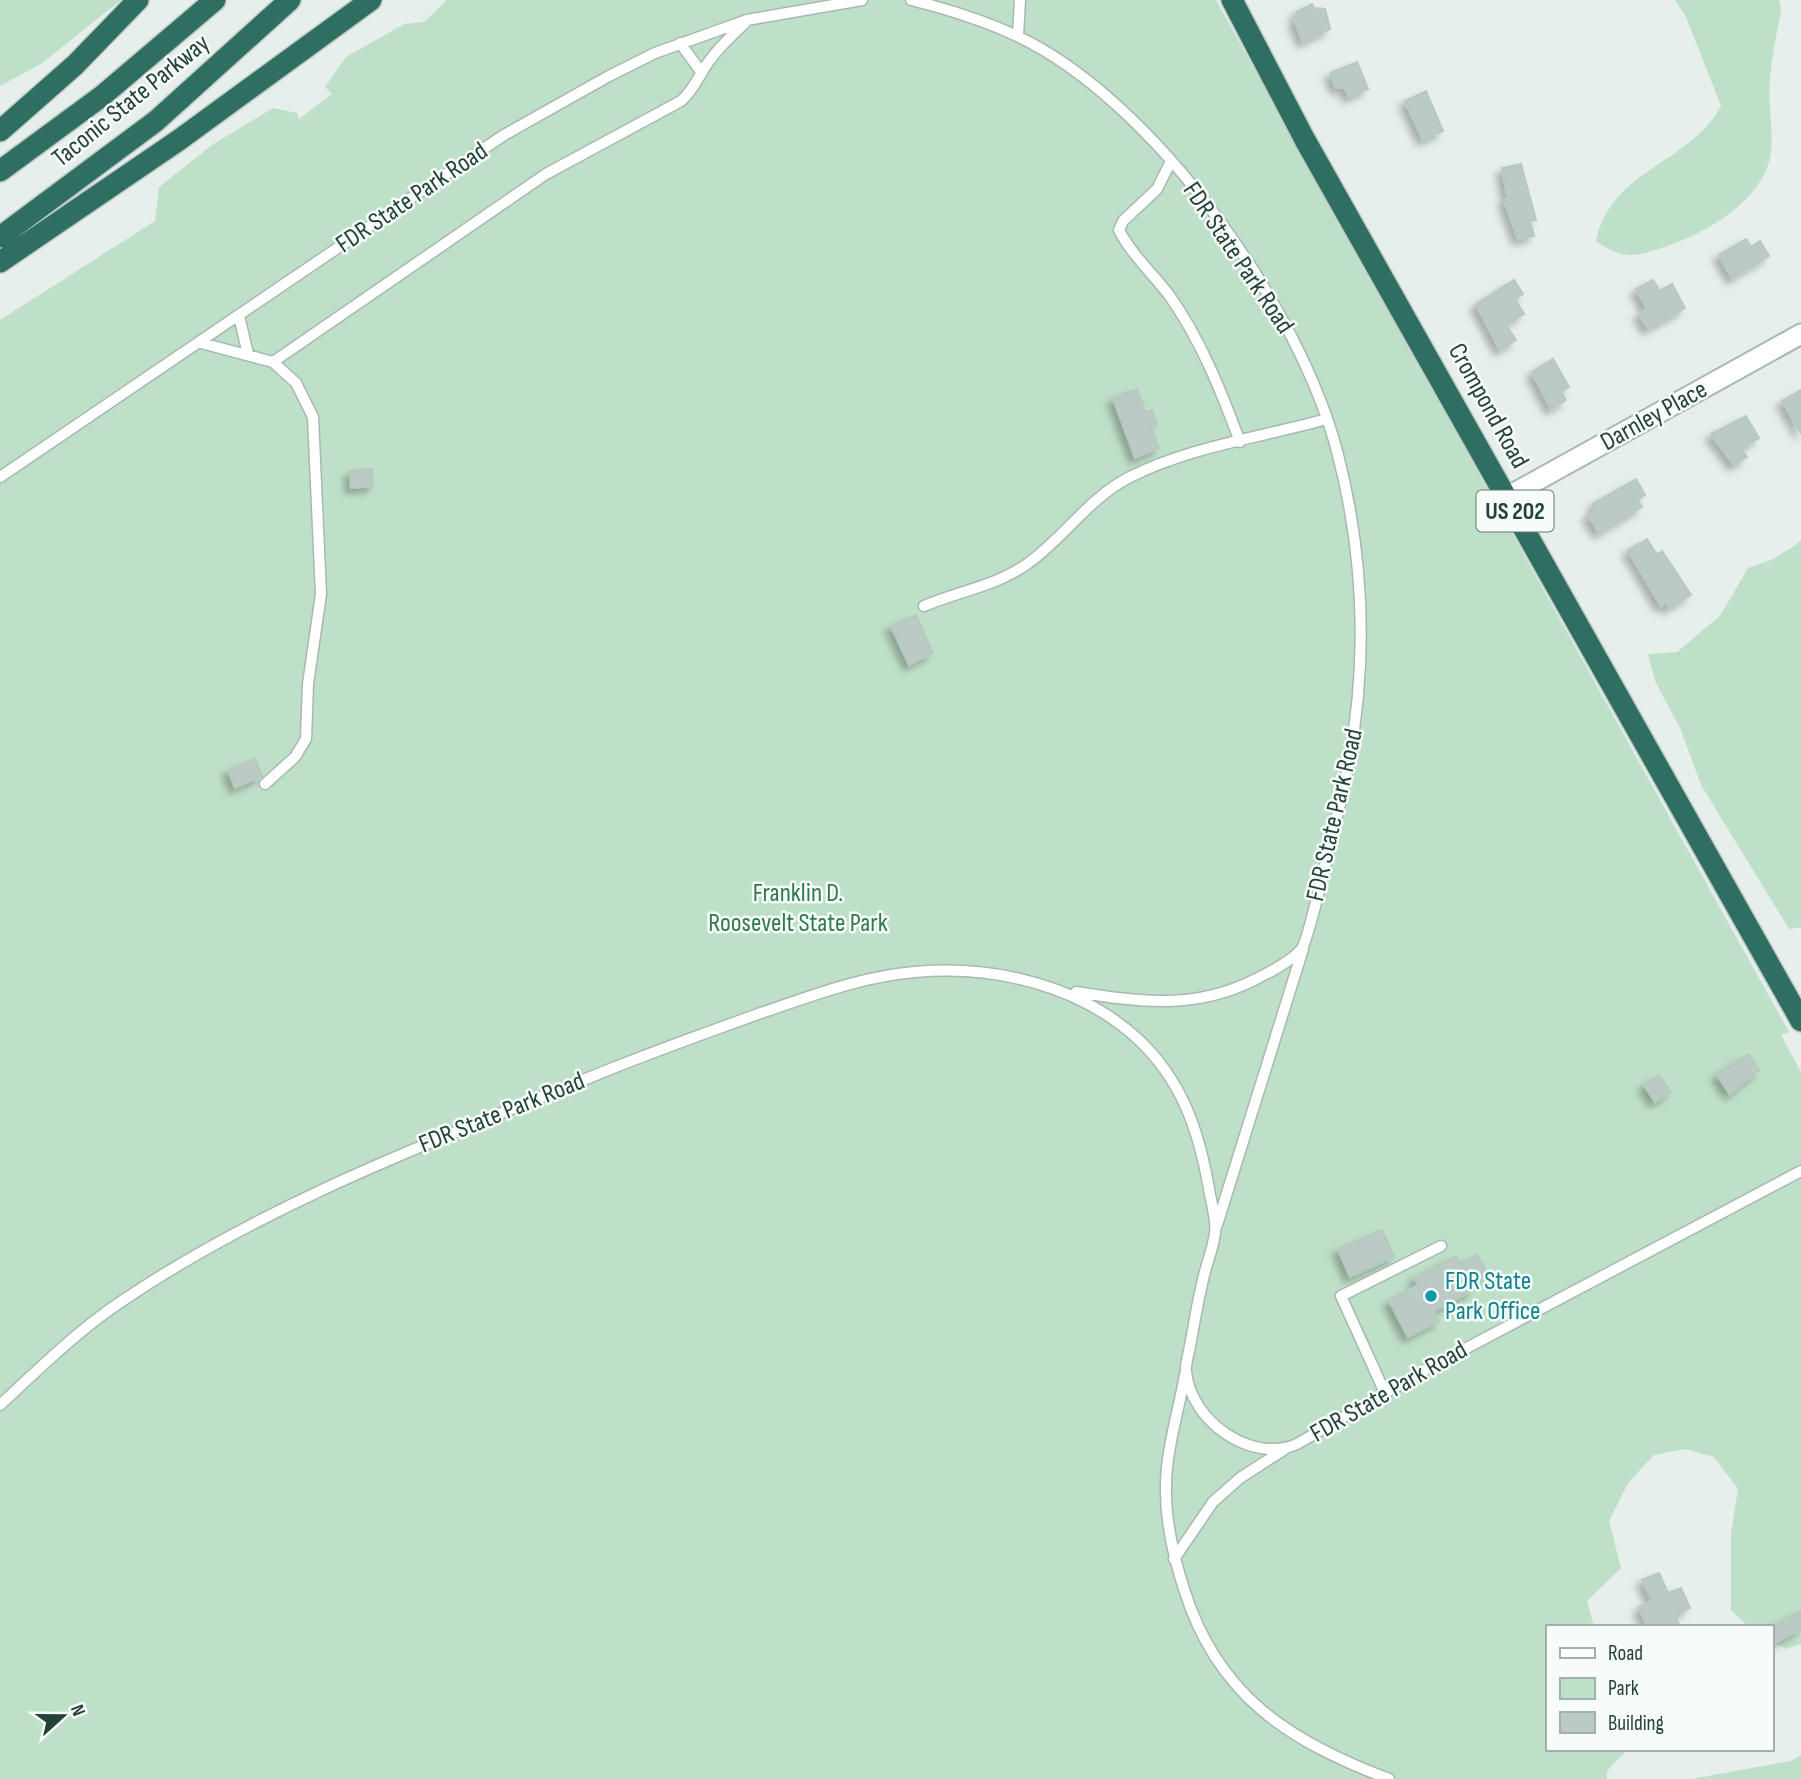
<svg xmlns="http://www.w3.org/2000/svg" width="1801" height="1779" viewBox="0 0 1801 1779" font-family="'Sofia Sans Condensed',sans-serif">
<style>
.green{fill:#bfe0c8}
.building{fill:#bbcac4;stroke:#b8c9c2;stroke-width:2;filter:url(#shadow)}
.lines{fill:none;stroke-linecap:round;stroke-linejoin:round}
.lane-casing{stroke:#a8b8b2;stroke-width:13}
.street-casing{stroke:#a8b8b2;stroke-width:23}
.highway-casing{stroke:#c2cac8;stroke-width:24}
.lane{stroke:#fff;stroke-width:10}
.street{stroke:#fff;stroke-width:19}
.highway{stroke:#2f6f62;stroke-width:21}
.culture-dot{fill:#0f9aa8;stroke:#f7fbf9;stroke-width:2.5}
.labels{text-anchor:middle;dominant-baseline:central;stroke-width:5;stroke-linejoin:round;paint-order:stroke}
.shield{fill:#f7fbf9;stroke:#637a73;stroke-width:2}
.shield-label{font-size:24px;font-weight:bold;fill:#24423a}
.street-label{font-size:26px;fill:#24423a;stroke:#f7fbf9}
.park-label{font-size:26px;fill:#2d7a4b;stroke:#f7fbf9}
.culture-label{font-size:26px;fill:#0d838f;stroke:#f7fbf9;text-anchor:start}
</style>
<defs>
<filter id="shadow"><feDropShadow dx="-5.5" dy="5.5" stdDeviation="3.5" flood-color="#0004"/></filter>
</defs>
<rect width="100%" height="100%" fill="#e6efeb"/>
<!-- green -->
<path class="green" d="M 0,0 L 121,0 L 41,64 L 0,86 Z
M 447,0 L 1216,0 L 1789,1032 L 1781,1035 L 1801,1072 L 1801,1644 L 1786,1649 L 1771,1641 L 1771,1627 L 1749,1627 L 1731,1610 L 1731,1533 L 1738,1489 L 1714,1457 L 1685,1449 L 1654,1455 L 1628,1483 L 1609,1521 L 1621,1568 L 1587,1601 L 1594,1627 L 1547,1627 L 1547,1749 L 1628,1749 L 1607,1771 L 1607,1779 L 0,1779 L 0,320 L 155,221 L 159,187 L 212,145 L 273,108 L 297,113 L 299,119 L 332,94 L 325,87 L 346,57 L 404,24 L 424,22 Z
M 1675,0 L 1779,0 L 1781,10 C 1777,32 1772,55 1770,78 C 1767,104 1775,132 1770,158 C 1761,200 1708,232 1670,245 C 1637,256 1625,262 1596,241 C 1612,168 1690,164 1721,106 L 1686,17 Z
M 1801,541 L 1801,927 L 1789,929 L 1701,785 L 1681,730 L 1655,681 L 1648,654 L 1677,652 L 1720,616 L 1748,568 L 1774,559 Z
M 1801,1755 L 1801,1779 L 1691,1779 L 1791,1761 Z"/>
<!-- building -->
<path class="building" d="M 1312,4 L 1314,8 L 1325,9 L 1330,29 L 1303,42 L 1294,19 L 1299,17 L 1296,12 Z
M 1357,62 L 1368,89 L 1349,97 L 1345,88 L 1336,88 L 1330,73 Z
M 1426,91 L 1443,131 L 1423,140 L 1405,101 Z
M 1521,164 L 1536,220 L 1530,221 L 1534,236 L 1518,239 L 1504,200 L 1508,199 L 1502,168 Z
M 1746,239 L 1751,247 L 1760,241 L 1769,256 L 1732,278 L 1719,255 Z
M 1514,280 L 1523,294 L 1515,299 L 1524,314 L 1506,325 L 1516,340 L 1500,350 L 1476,304 Z
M 1653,280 L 1660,291 L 1672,284 L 1685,308 L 1648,329 L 1639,314 L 1647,309 L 1636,289 Z
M 1553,359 L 1569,387 L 1561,392 L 1566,400 L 1551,409 L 1532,372 Z
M 1137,389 L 1146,412 L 1152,410 L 1157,424 L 1151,427 L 1159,448 L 1135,458 L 1113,398 Z
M 1801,390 L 1801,433 L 1782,401 Z
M 1746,416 L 1759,438 L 1741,448 L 1747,457 L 1734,465 L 1711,434 Z
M 372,469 L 373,486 L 351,488 L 350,471 Z
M 1636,479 L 1645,495 L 1637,500 L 1642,507 L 1599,533 L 1588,515 L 1596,510 L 1593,504 Z
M 1647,539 L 1657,555 L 1662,551 L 1691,595 L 1669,608 L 1666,603 L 1661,606 L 1628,550 Z
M 916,615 L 933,653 L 909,665 L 891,626 Z
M 255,759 L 262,776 L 235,788 L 228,770 Z
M 1749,1054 L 1759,1070 L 1730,1094 L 1717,1075 Z
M 1659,1075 L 1671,1092 L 1655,1102 L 1644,1085 Z
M 1382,1230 L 1394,1257 L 1350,1277 L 1338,1249 Z
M 1477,1255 L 1487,1273 L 1469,1283 L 1473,1290 L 1434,1311 L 1439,1321 L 1408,1337 L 1389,1301 L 1418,1285 L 1414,1278 L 1456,1256 L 1460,1264 Z
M 1659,1573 L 1668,1593 L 1681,1588 L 1690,1608 L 1678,1613 L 1680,1616 L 1676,1618 L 1680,1627 L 1647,1627 L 1639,1607 L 1652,1601 L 1642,1580 Z
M 1801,1611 L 1801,1629 L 1775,1643 L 1770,1627 Z"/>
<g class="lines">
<!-- lane casing -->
<g class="lane-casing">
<path id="lane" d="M 911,0 C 947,9 983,20 1017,36 C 1155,101 1301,309 1338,455 C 1368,572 1368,691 1339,808 C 1333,829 1309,941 1301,950 C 1288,963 1270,972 1254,980 C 1195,1010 1139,1002 1076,992
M 1018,36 L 1020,0
M 680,43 L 702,73
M 1171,161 L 1157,189 L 1123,221 L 1119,230 C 1131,254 1153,274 1169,295 C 1201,340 1221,391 1240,442
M 239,316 L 248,354
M 201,343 L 273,362 L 296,383 L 313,417 L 321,594 L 308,684 L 306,739 L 295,757 L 265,784
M 273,362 L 546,174 L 681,101 C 695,89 699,74 710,60 C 720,46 732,35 745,23
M 0,477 L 504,135 L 609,76 L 655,53 L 747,20 L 862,0
M 924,606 C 959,591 996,586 1027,564 C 1063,539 1088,499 1128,478 C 1188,447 1262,437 1327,419
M 1217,1225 L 1303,949
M 1185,1375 C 1179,1409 1166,1451 1166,1485 C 1165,1521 1173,1555 1184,1589 C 1217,1695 1288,1741 1389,1779
M 1385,1393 L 1341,1296 L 1441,1246
M 0,1405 C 39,1369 77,1331 122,1301 C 270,1201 439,1139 603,1072 C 655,1051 708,1032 761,1013 C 811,996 863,976 915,972 C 994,965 1080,985 1139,1040 C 1182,1081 1199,1131 1209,1189 C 1211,1203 1217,1219 1215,1233 C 1213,1250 1205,1267 1202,1284 C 1197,1305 1194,1325 1190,1346 C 1189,1353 1185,1364 1186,1372 C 1191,1421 1251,1464 1297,1444 L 1425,1370 L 1801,1171
M 1174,1559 L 1213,1502 L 1240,1478 L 1285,1449"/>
</g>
<!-- street casing -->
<g class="street-casing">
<path id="street" d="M 1507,497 L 1801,334"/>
</g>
<!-- highway casing -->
<g class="highway-casing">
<path id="highway" d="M 1232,0 L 1305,140 L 1801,1021
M 0,131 L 75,65 L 138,0
M 0,171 L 102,96 L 215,0
M 0,237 L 156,121 L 290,0
M 0,262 L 179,140 L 371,0"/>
</g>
<!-- lane -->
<use href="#lane" class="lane"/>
<!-- street -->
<use href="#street" class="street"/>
<!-- highway -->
<use href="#highway" class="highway"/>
</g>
<!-- markers -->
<circle class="culture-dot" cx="1431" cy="1296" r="7"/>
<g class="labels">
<!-- shield labels -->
<rect class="shield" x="1476.5" y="490.5" width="77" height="41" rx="5"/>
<g class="shield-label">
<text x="1515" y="511">US 202</text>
</g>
<!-- street labels -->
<g class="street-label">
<text transform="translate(131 101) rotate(-39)">Taconic State Parkway</text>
<text transform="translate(412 198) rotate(-34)">FDR State Park Road</text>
<text transform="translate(1238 258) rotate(56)">FDR State Park Road</text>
<text transform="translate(1488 406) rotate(61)">Crompond Road</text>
<text transform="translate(1654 416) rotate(-29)">Darnley Place</text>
<text transform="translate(1335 815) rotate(-77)">FDR State Park Road</text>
<text transform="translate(502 1113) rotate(-22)">FDR State Park Road</text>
<text transform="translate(1389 1392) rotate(-30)">FDR State Park Road</text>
</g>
<!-- park labels -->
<g class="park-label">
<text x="798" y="893">Franklin D.<tspan x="798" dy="30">Roosevelt State Park</tspan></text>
</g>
<!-- culture labels -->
<g class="culture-label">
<text x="1445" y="1281">FDR State<tspan x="1445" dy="30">Park Office</tspan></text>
</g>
</g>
<!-- legend -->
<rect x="1546" y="1625" width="228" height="126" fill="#f7fbf9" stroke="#a3b1ad" stroke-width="2"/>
<rect x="1560" y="1648" width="35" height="10" fill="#ffffff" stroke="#a3b1ad" stroke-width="2"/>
<text x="1608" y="1660" font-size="21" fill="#24423a">Road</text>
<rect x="1560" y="1678" width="35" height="21" fill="#bfe0c8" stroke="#a3b1ad" stroke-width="2"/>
<text x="1608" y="1695" font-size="21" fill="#24423a">Park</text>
<rect x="1560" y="1712" width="35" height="21" fill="#bbcac4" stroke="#a3b1ad" stroke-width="2"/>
<text x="1608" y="1730" font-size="21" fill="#24423a">Building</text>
<!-- north arrow -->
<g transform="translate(63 1716) rotate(69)" stroke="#f7fbf9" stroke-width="5" paint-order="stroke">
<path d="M0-5L12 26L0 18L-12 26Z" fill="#24423a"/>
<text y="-10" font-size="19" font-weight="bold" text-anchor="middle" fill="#24423a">N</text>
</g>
</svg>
